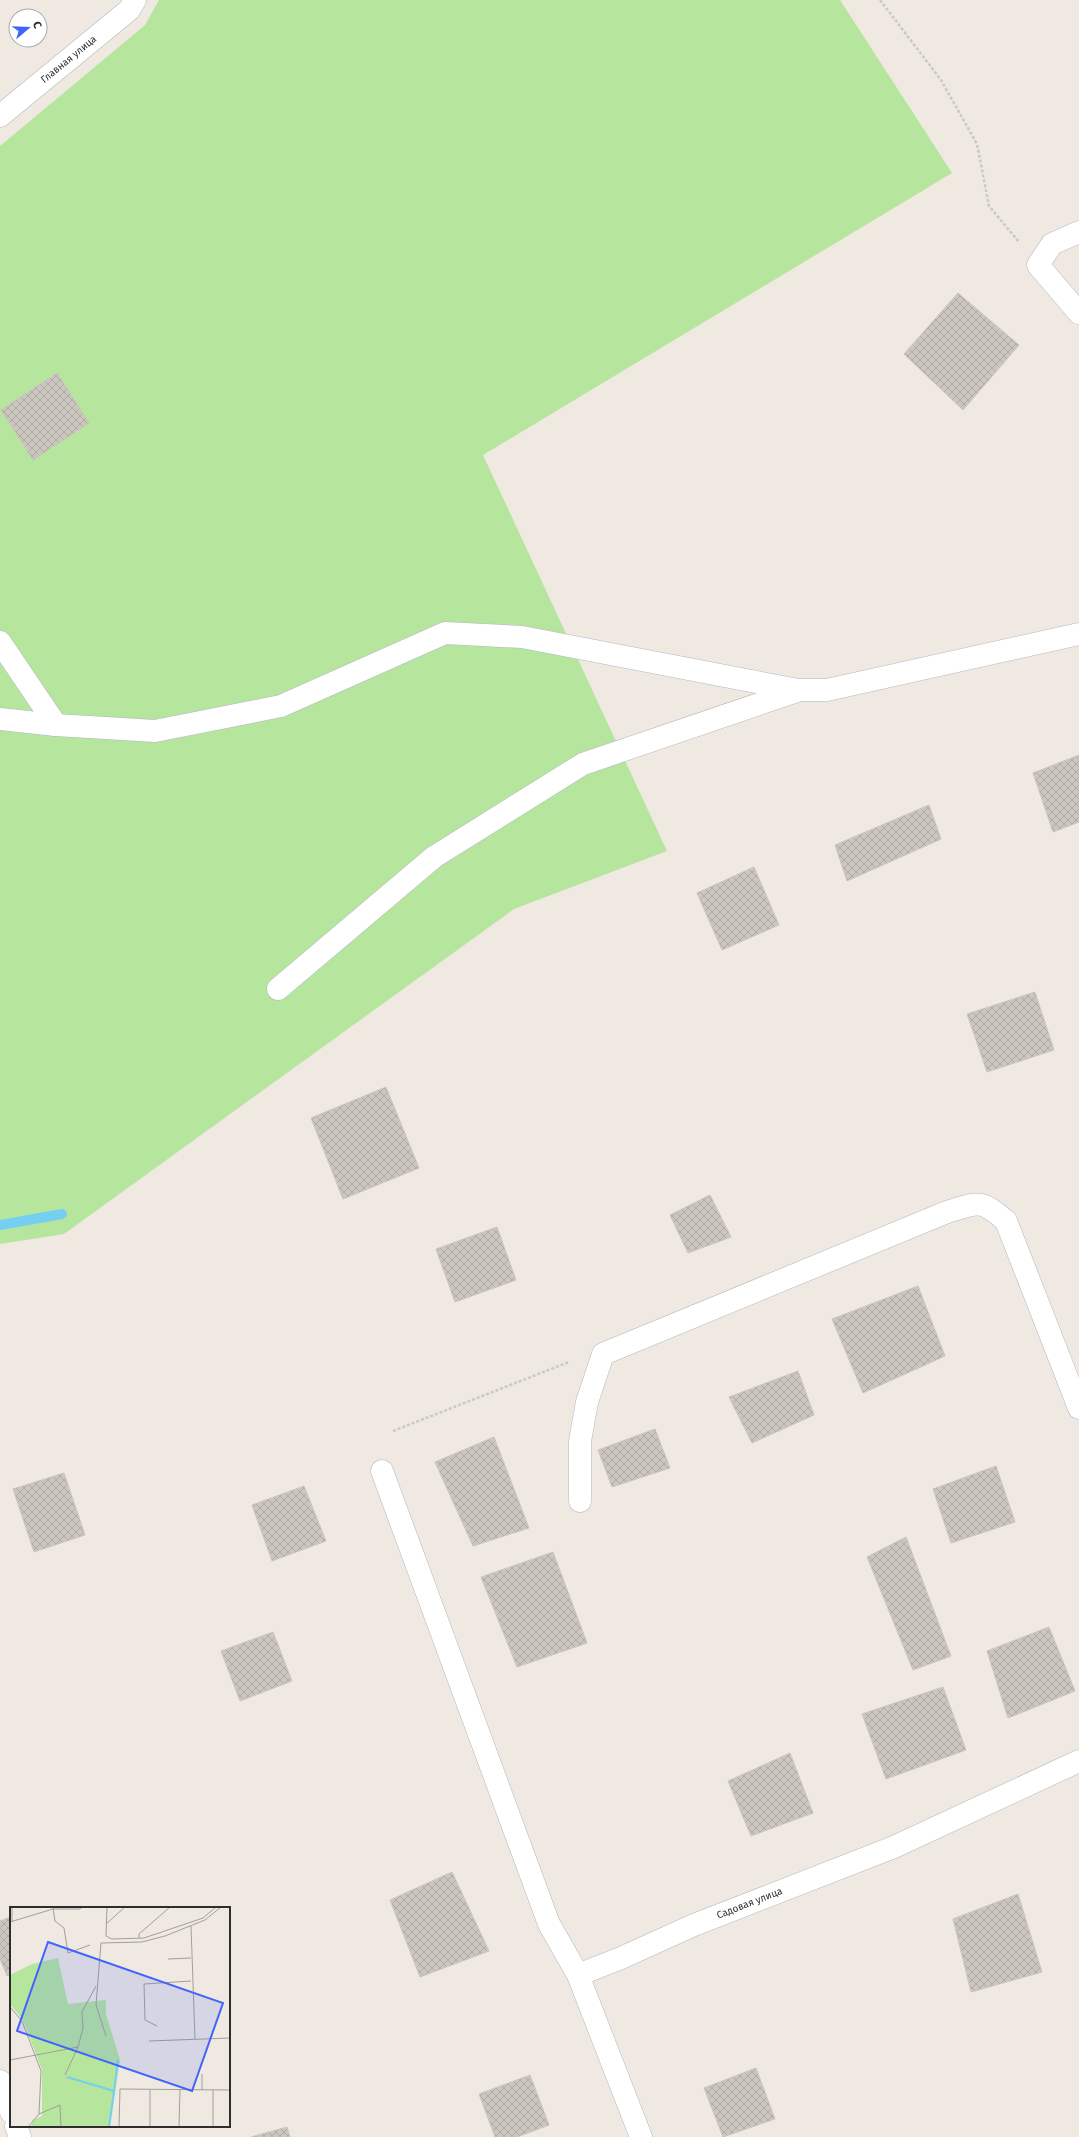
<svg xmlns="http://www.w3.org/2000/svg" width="1079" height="2137" viewBox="0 0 1079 2137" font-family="'Fira Sans',sans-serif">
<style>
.grass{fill:#b6e59e}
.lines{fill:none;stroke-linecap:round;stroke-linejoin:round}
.stream{stroke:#75cff0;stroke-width:10}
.building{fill:url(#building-cross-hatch);stroke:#cbc5ba}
.minor-casing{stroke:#b4b7c1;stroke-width:23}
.path{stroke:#c9c9c9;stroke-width:2.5;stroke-dasharray:3 2;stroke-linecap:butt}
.minor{stroke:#fff;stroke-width:22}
.labels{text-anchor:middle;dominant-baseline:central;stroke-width:3.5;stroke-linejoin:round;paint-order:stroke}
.street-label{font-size:10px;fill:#2e2e2e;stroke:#fff}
.inset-river{fill:none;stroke:#75cff0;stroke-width:2}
.inset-road{fill:none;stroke:#a29e99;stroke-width:1}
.view{fill:#4264fb;fill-opacity:0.15;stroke:#4264fb;stroke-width:2}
.inset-edge{fill:none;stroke:#2e2e2e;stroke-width:2}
</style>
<defs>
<pattern id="building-cross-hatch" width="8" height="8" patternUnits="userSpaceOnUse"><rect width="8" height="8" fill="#cbc7bf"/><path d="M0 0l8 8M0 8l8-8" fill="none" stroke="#afaba4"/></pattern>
</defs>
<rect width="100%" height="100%" fill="#efe9e1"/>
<!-- grass -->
<path class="grass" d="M 159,0 L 840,0 L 952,173 L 483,455 L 667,851 L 514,909 L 64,1234 L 0,1244 L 0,146 L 145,25 Z"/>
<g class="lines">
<!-- stream -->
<path class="stream" d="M 0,1225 L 62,1214"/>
</g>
<!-- building -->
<path class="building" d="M 958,293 L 1019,345 L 963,410 L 904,354 Z
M 57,373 L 89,423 L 33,460 L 1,410 Z
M 1079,755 L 1079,822 L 1053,832 L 1033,773 Z
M 929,805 L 941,839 L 847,881 L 835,845 Z
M 754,867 L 779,925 L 722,950 L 697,893 Z
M 1035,992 L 1054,1050 L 987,1072 L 967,1014 Z
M 386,1087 L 419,1168 L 343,1199 L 311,1118 Z
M 710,1195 L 731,1237 L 688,1253 L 670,1215 Z
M 497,1227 L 516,1280 L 455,1302 L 436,1249 Z
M 918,1286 L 945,1356 L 863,1393 L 832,1319 Z
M 798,1371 L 814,1415 L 752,1443 L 729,1397 Z
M 655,1429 L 670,1468 L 612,1487 L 598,1450 Z
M 494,1437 L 529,1528 L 473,1546 L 435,1462 Z
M 996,1466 L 1015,1522 L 951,1543 L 933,1489 Z
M 64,1473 L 85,1535 L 34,1552 L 13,1489 Z
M 304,1486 L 326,1541 L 272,1561 L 252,1505 Z
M 906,1537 L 951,1656 L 913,1670 L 867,1557 Z
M 553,1552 L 587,1643 L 517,1667 L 481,1577 Z
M 1049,1627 L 1075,1691 L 1008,1718 L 987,1651 Z
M 273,1632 L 292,1681 L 240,1701 L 221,1651 Z
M 943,1687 L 966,1750 L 886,1779 L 862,1714 Z
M 790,1753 L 813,1813 L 751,1836 L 728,1781 Z
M 452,1872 L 489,1951 L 420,1977 L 390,1900 Z
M 1018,1894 L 1042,1972 L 971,1992 L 953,1919 Z
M 11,1917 L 11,1974 L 7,1976 L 0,1959 L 0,1921 Z
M 756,2068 L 775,2119 L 723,2137 L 704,2088 Z
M 530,2075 L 549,2125 L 517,2137 L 495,2137 L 479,2094 Z
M 287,2127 L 290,2137 L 251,2137 Z"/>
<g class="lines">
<!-- minor casing -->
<g class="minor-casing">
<g id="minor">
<path id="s1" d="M 0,116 L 129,10 L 135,0"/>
<path d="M 1079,232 L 1052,244 L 1038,265 L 1079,313"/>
<path d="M 0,642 L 56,725 L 155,731 L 281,706 L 445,633 L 522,637 L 798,690 L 827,690 L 1079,634"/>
<path d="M 0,719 L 56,725"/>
<path d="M 278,989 L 434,857 L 583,764 L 797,691"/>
<path d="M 382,1471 L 549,1924 L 578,1975 L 641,2137"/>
<path d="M 580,1501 L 580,1441 L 587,1402 L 603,1354 L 947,1212 C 979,1202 980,1199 1006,1221 L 1079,1408"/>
<path id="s2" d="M 578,1975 L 621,1958 L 694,1925 L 894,1847 L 1079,1761"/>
<path d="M 0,2081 L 11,2112"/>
<path d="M 16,2126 L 20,2137"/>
</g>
</g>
<!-- path -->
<path class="path" d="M 880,0 L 941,80 L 977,144 L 989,206 L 1019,242
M 393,1431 L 569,1362"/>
<!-- minor -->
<use href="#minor" class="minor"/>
</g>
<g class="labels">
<!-- street labels -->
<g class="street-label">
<text stroke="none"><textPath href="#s1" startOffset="89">Главная улица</textPath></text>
<text stroke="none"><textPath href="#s2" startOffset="186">Садовая улица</textPath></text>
</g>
</g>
<!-- overview -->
<g transform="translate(10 1907)">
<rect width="220" height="220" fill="#efe9e1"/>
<path d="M 48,51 L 58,97 L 96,93 L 96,107 L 110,153 L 100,220 L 21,220 L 23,213 L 32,209 L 32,163 L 13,113 L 0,97 L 0,68 L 22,57 Z" fill="#b6e59e"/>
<path class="inset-river" d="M 57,170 L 104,184 L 99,220M 104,184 L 108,153"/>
<path class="inset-road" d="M 2,0 L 2,14M 97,0 L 96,29 L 102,32 L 134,31 L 193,11 L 206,0M 43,1 L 45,14 L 54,21 L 58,46 L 80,38M 0,15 L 43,2 L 69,2 L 73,0M 96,17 L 115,0M 181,19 L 185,132M 129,31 L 129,27 L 160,0M 158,52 L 181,51M 0,100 L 12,114 L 31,164 L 29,207 L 18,220M 147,119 L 135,113 L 134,77 L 181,74M 96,129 L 86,98 L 91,36 L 132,35 L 155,29 L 195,13 L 211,0M 139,134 L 220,131M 0,153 L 68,140 L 73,121 L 72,105 L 86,79M 55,168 L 68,140M 192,183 L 192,167M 29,207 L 50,198 L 51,220M 109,220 L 110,182 L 220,183M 140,220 L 140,183M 169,220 L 170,183M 203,220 L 203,183"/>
<path class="view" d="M 38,35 L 213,96 L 182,184 L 7,124 Z"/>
<rect width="220" height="220" class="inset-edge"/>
</g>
<!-- north arrow -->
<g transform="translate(28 28) rotate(71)"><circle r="19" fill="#ffffff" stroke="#ababab"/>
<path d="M0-3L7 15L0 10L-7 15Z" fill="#4264fb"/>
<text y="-6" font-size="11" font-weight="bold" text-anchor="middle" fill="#2e2e2e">С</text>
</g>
</svg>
